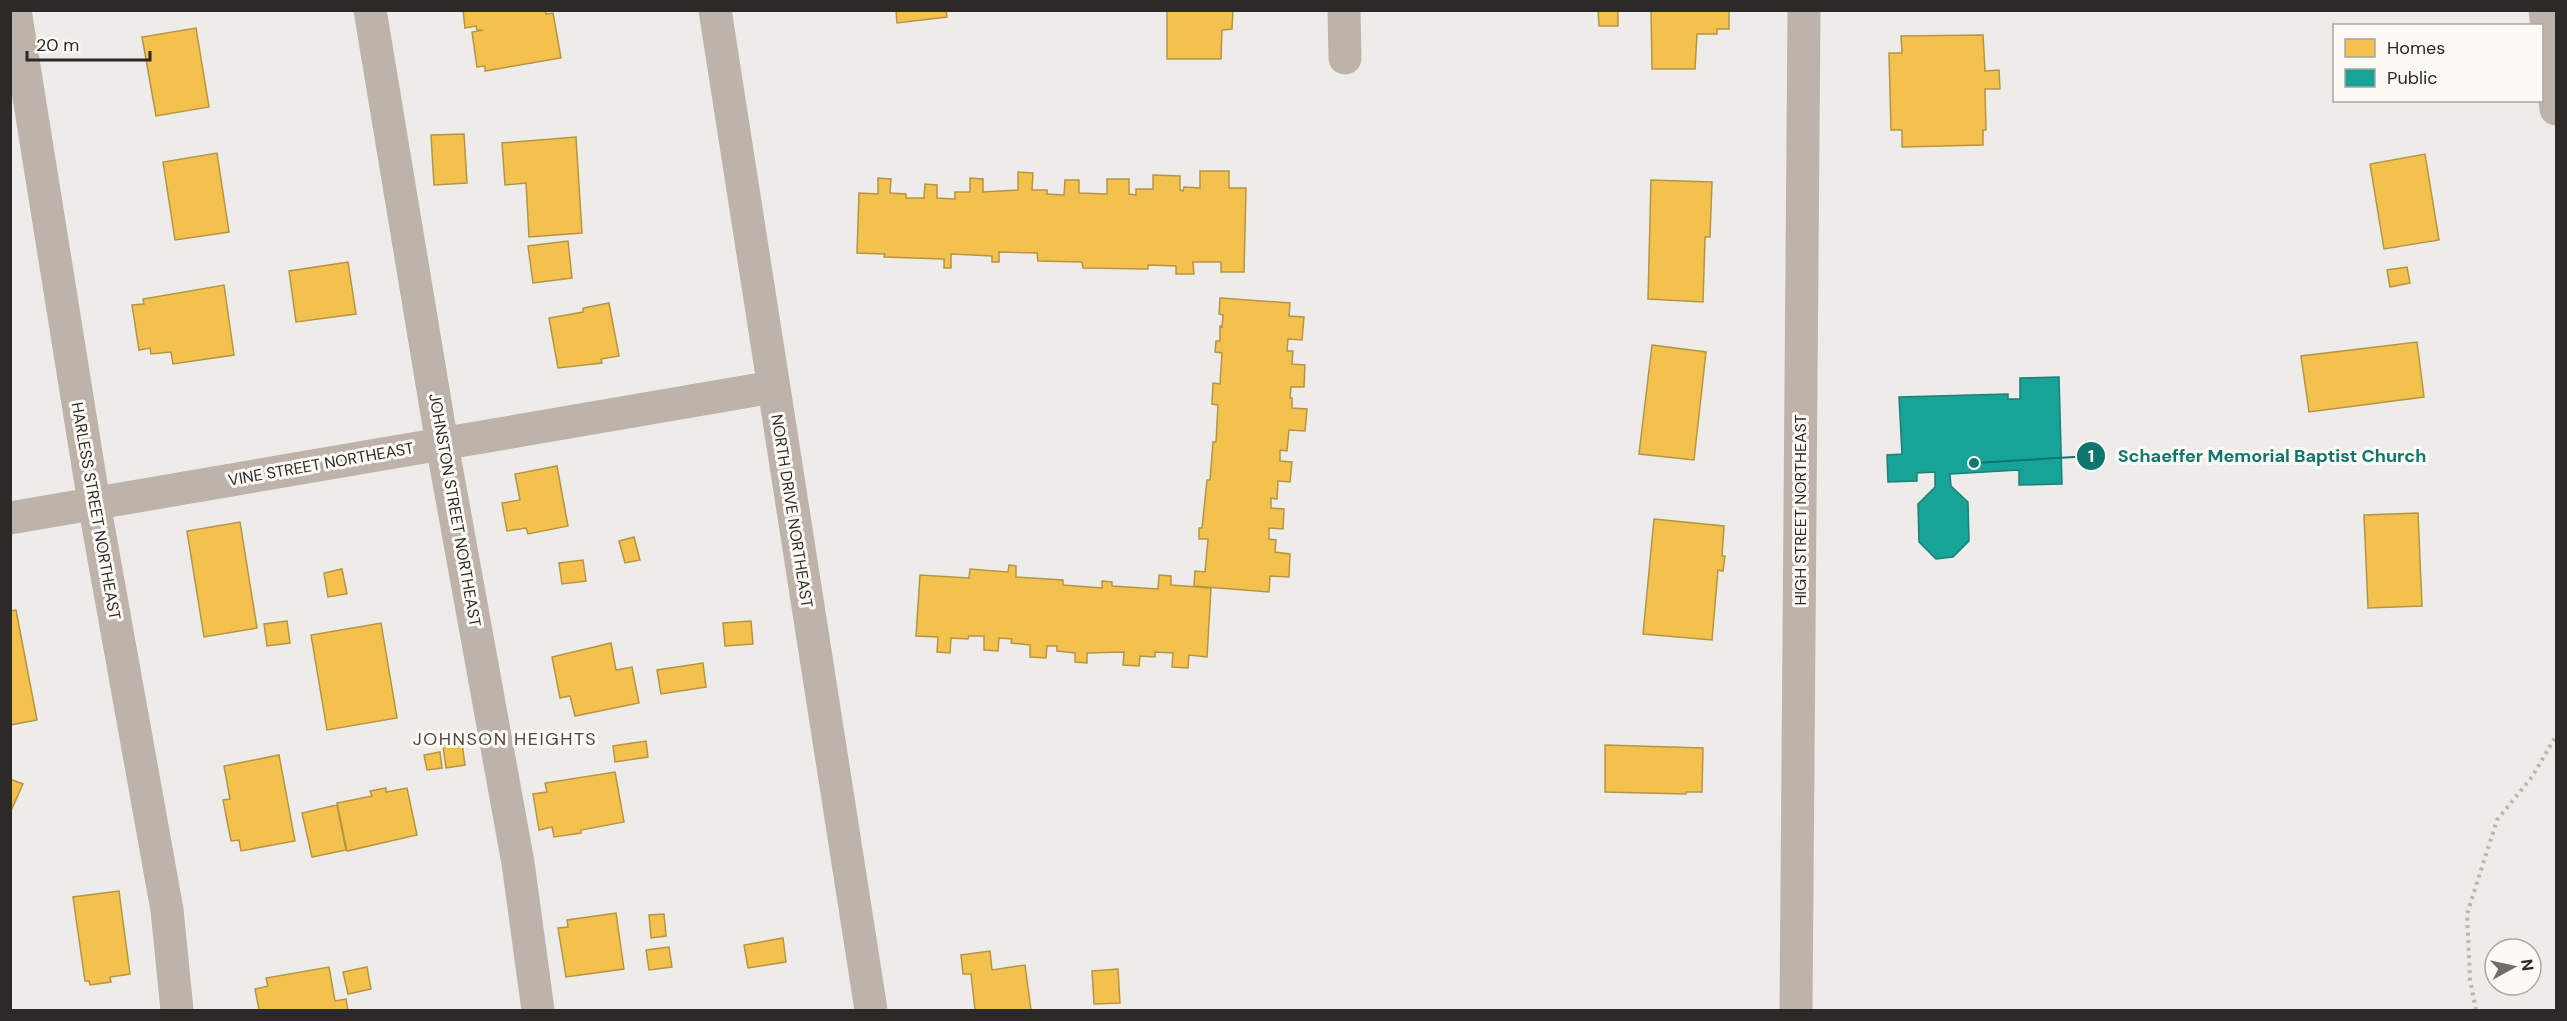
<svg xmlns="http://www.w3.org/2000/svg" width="2567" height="1021" viewBox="0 0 2567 1021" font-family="'DM Sans',sans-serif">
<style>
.homes{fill:#f2c14e;stroke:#b69443;stroke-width:1.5}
.public{fill:#17a398;stroke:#1d7f76;stroke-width:1.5}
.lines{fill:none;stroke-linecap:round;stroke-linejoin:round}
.path{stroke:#bdb6b0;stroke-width:4;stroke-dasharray:3 4.5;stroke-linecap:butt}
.minor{stroke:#beb3aa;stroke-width:33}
.labels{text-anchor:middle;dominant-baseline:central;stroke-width:6;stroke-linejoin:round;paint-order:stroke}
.street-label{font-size:16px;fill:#2b2a28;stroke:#fdfaf5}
.neighbourhood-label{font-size:18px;letter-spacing:1.5px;fill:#4c4945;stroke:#fdfaf5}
.leader{fill:none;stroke:#0f766e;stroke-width:2}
.callout-dot{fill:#0f766e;stroke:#fdfaf5;stroke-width:2}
.mark-label{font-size:18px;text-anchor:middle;font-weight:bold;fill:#fff}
.callout-label{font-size:18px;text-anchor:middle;font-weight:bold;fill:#0f766e;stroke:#fdfaf5;stroke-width:6;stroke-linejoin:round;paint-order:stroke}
</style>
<rect width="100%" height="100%" fill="#eeece9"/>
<!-- homes -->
<path class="homes" d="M 463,10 L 545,10 L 546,14 L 553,13 L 561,58 L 485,71 L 485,66 L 477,67 L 472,32 L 483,30 L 477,30 L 476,26 L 465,28 Z
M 896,10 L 946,10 L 947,17 L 897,23 Z
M 1167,10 L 1233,10 L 1232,29 L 1222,30 L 1221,59 L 1167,59 Z
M 1598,10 L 1618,10 L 1618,26 L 1599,26 Z
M 1651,10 L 1729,10 L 1729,29 L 1717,29 L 1717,34 L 1697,34 L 1695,69 L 1652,69 Z
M 196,28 L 209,107 L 156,116 L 142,37 Z
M 1983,35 L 1985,71 L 1999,70 L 2000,89 L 1985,89 L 1986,130 L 1983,130 L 1983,145 L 1902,147 L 1902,130 L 1891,130 L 1889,53 L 1902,53 L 1901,36 Z
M 464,134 L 467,183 L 434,185 L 431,135 Z
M 576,137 L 582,233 L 529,237 L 526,183 L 505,185 L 502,143 Z
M 217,153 L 229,232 L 175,240 L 163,162 Z
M 2425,154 L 2439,240 L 2384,249 L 2370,164 Z
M 1200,171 L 1229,171 L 1229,188 L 1246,188 L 1244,272 L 1221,272 L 1221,262 L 1193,262 L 1194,274 L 1176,274 L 1176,266 L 1148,265 L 1148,269 L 1083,268 L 1082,262 L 1038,261 L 1037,253 L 999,252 L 999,262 L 992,262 L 992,256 L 951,254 L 951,268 L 944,268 L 944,259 L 884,257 L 885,254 L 857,253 L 859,193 L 878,194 L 878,178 L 891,179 L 890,193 L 906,194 L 906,198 L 924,198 L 925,184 L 937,185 L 937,198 L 955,199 L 955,192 L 970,192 L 970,178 L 983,179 L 983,192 L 1018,190 L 1018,172 L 1033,173 L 1032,190 L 1047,190 L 1047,194 L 1064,195 L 1065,180 L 1079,180 L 1079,193 L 1107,194 L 1107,179 L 1129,179 L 1129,194 L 1136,195 L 1136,189 L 1153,189 L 1153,175 L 1180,176 L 1180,190 L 1183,191 L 1184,187 L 1200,188 Z
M 1651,180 L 1712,182 L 1710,237 L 1705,237 L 1703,302 L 1648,299 Z
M 568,241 L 572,278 L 533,283 L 528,246 Z
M 348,262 L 356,314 L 296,322 L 289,271 Z
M 2407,267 L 2410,283 L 2390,287 L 2387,270 Z
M 224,285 L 234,355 L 173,364 L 171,352 L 151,354 L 150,348 L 139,350 L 132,305 L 144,304 L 143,299 Z
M 1220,298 L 1290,303 L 1289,316 L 1304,317 L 1302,340 L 1288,339 L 1287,351 L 1293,351 L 1292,364 L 1305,365 L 1304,387 L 1291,387 L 1290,398 L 1292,398 L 1292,408 L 1307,409 L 1305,431 L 1289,430 L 1287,451 L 1280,450 L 1280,461 L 1292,462 L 1290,482 L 1278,481 L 1277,499 L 1271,498 L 1271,508 L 1284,509 L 1283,529 L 1269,528 L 1269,539 L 1276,540 L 1275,552 L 1290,554 L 1289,577 L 1270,576 L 1269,592 L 1194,586 L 1195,571 L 1205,572 L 1208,539 L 1199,539 L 1199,528 L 1202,528 L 1207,480 L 1210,480 L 1213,442 L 1216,442 L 1218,405 L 1212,404 L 1213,383 L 1220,384 L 1222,353 L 1215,352 L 1216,341 L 1220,341 L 1220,326 L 1222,327 L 1223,315 L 1219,314 Z
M 609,303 L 619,356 L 601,359 L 602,363 L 558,368 L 549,318 L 583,312 L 583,308 Z
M 2417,342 L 2424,397 L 2309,412 L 2301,356 Z
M 1652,345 L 1706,352 L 1694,460 L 1639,454 Z
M 557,466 L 568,526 L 528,534 L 526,528 L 507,531 L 502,503 L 520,500 L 515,474 Z
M 2418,513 L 2422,606 L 2368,608 L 2364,515 Z
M 1654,519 L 1724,526 L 1722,556 L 1725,556 L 1723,571 L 1718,570 L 1712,640 L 1643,634 Z
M 240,522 L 257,628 L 204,637 L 187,531 Z
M 634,537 L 640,560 L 625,563 L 619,541 Z
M 583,560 L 586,581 L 562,584 L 559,563 Z
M 1009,565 L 1016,566 L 1016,577 L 1063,580 L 1063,585 L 1102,588 L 1102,581 L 1112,582 L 1112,586 L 1158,589 L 1159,575 L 1171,576 L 1171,585 L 1211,588 L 1207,657 L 1189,655 L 1188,668 L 1172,667 L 1173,653 L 1155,652 L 1155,657 L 1140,656 L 1139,666 L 1123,665 L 1124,652 L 1087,653 L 1087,663 L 1075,662 L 1075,653 L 1057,651 L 1057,646 L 1047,646 L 1046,658 L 1030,657 L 1030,645 L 1011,643 L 1012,639 L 999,638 L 998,651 L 984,650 L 984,636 L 969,636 L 968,639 L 951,638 L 950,653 L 937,652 L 938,637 L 916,636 L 920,575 L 969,578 L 970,569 L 1008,572 Z
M 342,569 L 347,594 L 328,597 L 324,573 Z
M 16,610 L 37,720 L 10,725 L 10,611 Z
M 287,621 L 290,643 L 267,646 L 264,624 Z
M 751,621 L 753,644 L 725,646 L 723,623 Z
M 381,623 L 397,718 L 327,730 L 311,635 Z
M 611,643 L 616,670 L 632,667 L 639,703 L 575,716 L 570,696 L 560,698 L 552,657 Z
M 703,663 L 706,687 L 661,694 L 657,670 Z
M 646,741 L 648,757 L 615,762 L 613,746 Z
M 462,743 L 465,765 L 446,768 L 443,746 Z
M 1605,745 L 1703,748 L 1702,792 L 1686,792 L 1686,794 L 1605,792 Z
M 440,752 L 442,768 L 427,770 L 424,755 Z
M 279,755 L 295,841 L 241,851 L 239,840 L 231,841 L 223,800 L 230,799 L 224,766 Z
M 615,772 L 624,822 L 581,830 L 581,833 L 554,837 L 552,827 L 539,830 L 533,794 L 547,792 L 545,783 Z
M 10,779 L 23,784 L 10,813 Z
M 386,788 L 386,792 L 407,788 L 417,835 L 347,851 L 337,803 L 372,796 L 370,791 Z
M 337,805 L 346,850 L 312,857 L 302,813 Z
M 119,891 L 130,974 L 110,977 L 111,982 L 90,985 L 89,981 L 85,981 L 73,897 Z
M 616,913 L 624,969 L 566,977 L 558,928 L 568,927 L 567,920 Z
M 664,914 L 666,936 L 651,938 L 649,915 Z
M 783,938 L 786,962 L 748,968 L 744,945 Z
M 669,947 L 672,967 L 649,970 L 646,950 Z
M 990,951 L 992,970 L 1025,965 L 1031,1010 L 975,1010 L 971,974 L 963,974 L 961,955 Z
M 329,967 L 335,1001 L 346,999 L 348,1010 L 259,1010 L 255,989 L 268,986 L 266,978 Z
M 367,967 L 371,989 L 348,994 L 343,972 Z
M 1118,969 L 1120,1003 L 1094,1004 L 1092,971 Z"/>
<!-- public -->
<path class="public" d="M 2059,377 L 2062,484 L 2019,485 L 2019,470 L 1950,474 L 1951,486 L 1968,502 L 1969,541 L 1953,557 L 1936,559 L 1919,542 L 1918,504 L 1935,487 L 1935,472 L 1917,473 L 1917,481 L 1888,482 L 1887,455 L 1902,454 L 1899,397 L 2008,394 L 2008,399 L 2020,399 L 2020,378 Z"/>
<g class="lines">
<!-- path -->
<path class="path" d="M 2476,1010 L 2470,980 L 2467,914 L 2497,820 L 2532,777 L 2556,736"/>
<!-- minor -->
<path class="minor" d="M 15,10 L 94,503 L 167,910 L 177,1010
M 370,10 L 442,444 L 518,863 L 538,1010
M 715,10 L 871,1010
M 1344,10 L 1345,58
M 2545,10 L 2556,109
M 10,518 L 773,387
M 1796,1010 L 1804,10"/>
</g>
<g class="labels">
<!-- street labels -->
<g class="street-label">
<text transform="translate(321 464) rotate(-10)">VINE STREET NORTHEAST</text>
<text transform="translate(455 510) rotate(80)">JOHNSTON STREET NORTHEAST</text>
<text transform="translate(1800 510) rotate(-90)">HIGH STREET NORTHEAST</text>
<text transform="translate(96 511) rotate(80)">HARLESS STREET NORTHEAST</text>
<text transform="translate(792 511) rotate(81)">NORTH DRIVE NORTHEAST</text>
</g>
<!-- neighbourhood labels -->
<g class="neighbourhood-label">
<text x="505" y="739">JOHNSON HEIGHTS</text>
</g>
</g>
<!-- callouts -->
<path class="leader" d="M1974 463L2091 456"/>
<g class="callout-dot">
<circle cx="1974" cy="463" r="6"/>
<circle cx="2091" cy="456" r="15"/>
</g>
<g class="mark-label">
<text x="2091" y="462">1</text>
</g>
<g class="callout-label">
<text x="2272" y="462">Schaeffer Memorial Baptist Church</text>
</g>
<!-- border -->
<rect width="2567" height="1021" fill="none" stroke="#2b2a28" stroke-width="24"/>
<!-- legend -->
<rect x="2333" y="24" width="210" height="78" fill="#fdfaf5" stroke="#a9a7a3" stroke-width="1.5"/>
<rect x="2345" y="39" width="30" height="18" fill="#f2c14e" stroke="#a9a7a3" stroke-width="1.5"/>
<text x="2387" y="54" font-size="18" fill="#2b2a28">Homes</text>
<rect x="2345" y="69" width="30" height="18" fill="#17a398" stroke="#a9a7a3" stroke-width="1.5"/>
<text x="2387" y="84" font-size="18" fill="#2b2a28">Public</text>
<!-- north arrow -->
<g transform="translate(2513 967) rotate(82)"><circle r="28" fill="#fdfaf5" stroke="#a9a7a3" stroke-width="1.5"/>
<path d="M0-4.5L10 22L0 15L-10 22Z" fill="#6f6e6c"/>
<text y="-9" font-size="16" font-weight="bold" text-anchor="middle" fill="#2b2a28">N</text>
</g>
<!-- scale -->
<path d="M27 51v9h123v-9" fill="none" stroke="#2b2a28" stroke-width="3"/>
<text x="36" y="51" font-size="18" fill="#2b2a28" stroke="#fdfaf5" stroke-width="4.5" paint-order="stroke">20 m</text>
</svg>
